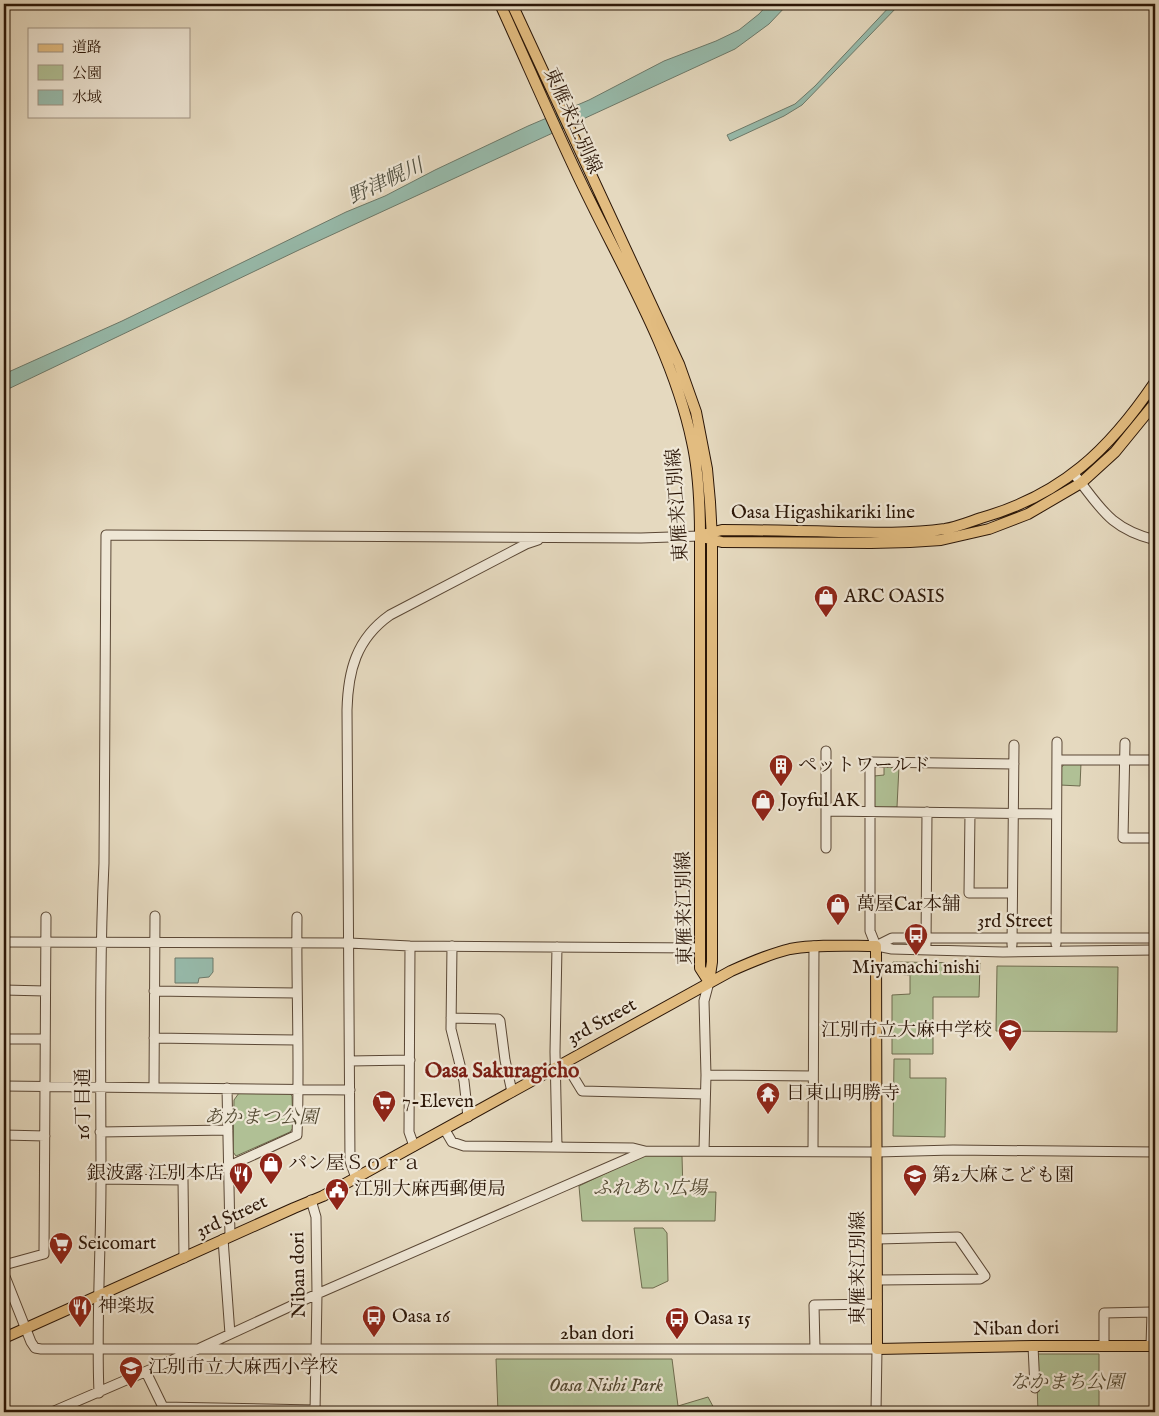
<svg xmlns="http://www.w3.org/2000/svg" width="1159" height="1416" viewBox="0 0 1159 1416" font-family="'IM FELL English','Noto Serif JP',serif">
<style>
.green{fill:#b0c095;stroke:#6e6b4e}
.water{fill:#97bbac;stroke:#6c796a}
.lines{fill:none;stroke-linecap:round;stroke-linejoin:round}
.minor-casing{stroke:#5a4735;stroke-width:11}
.major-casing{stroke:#2b1607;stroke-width:12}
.minor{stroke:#eee6d5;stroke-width:9}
.major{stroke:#e2bc80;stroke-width:10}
.labels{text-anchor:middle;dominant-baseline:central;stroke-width:4.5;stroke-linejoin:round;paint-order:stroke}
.street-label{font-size:19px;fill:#2b1607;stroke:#eee6d5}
.poi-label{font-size:19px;fill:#2b1607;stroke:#eee6d5;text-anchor:start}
.park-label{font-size:19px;font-style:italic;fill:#534932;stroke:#eee6d5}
.water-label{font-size:20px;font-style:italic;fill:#515041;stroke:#eee6d5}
.quarter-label{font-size:21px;font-weight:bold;fill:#7a1f14;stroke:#eee6d5}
</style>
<rect width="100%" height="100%" fill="#e5d9bf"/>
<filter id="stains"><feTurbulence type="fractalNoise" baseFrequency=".004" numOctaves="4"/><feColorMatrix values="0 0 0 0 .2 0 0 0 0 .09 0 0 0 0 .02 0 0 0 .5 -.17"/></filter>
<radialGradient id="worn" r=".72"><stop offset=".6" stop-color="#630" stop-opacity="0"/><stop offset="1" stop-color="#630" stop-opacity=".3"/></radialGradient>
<!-- green -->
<path class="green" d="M 1065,763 L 1081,763 L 1080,786 L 1060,785 L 1061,768 Z
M 884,766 L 899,766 L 897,807 L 874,808 L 874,776 L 884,775 Z
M 893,962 L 980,963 L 979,997 L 933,997 L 933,1054 L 892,1054 L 892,995 L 910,994 L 910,975 L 893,974 Z
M 1153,964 L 1155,964 L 1155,1033 L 1153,1033 Z
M 997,966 L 1118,967 L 1117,1032 L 996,1031 Z
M 894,1059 L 910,1059 L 910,1078 L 946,1078 L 945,1137 L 893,1136 Z
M 288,1091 L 292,1096 L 293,1128 L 290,1132 L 236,1156 L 233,1152 L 234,1100 L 239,1093 Z
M 644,1155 L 682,1156 L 683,1192 L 716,1192 L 715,1221 L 582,1221 L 579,1186 Z
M 634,1228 L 663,1228 L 667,1233 L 668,1281 L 653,1288 L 642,1288 Z
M 1036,1354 L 1099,1354 L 1099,1412 L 1038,1412 Z
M 496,1359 L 672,1359 L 678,1406 L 708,1397 L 716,1412 L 498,1412 Z"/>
<!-- water -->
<path class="water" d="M 768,4 L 788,4 L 769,24 L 735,49 L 301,249 L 4,391 L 4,374 L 122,321 L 346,212 L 385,196 L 435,170 L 528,126 L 589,100 L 664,61 L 716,41 L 739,30 L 759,14 Z
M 892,4 L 900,4 L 802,105 L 784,116 L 730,141 L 727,135 L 795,104 L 815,86 Z
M 213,958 L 213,972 L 209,977 L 199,978 L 198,983 L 175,983 L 175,958 Z"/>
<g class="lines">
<!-- minor casing -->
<g class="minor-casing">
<path id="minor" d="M 1074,474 C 1101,508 1109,528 1155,540
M 1125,743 L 1123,838 L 1155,838
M 1057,760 L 1155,760
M 826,811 L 1056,814
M 970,813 L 969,893 L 1012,893
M 826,848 L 826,751
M 4,942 L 349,943 L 410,946 L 700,948
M 1056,944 L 1057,742
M 926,945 L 927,812
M 1012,945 L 1014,745
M 410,946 L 409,1132 L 414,1146
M 452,946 L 451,1029 L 464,1081 L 468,1117
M 876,946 L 870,931 L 870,762 L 1014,764
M 876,946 L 892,938 L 1155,938
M 877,946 L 892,949 L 1003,952 L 1155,950
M 557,947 L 555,1052 L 557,1147
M 4,990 L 45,991
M 154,991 L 297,993
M 451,1018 L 498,1019 L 500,1021 L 505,1060 L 512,1092
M 154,1038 L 297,1040
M 4,1039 L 44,1039
M 350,1061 L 410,1060
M 565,1063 L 582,1091 L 704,1094
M 706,1075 L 813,1076
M 4,1086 L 350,1090
M 154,1087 L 155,916
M 227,1088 L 230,1236
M 445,1130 L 452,1142 L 464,1146 L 633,1148 L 645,1151
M 100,1132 L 228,1130
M 4,1135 L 45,1136
M 704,1151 L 706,1075 L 704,1001 L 709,982
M 813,1151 L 814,946
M 229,1166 L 297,1135 C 300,1063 296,990 297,917
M 356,1178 L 350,1161 L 347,710 C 348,671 356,639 390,615 L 526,544 L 538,540
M 101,1179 L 183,1180 L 184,1258
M 311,1200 L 316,1217 L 317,1294 L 315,1412
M 223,1239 L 230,1334
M 877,1239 L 958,1237 L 985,1276 L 980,1279 L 878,1280
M 4,1265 L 44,1254 L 46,917
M 4,1274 L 31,1342 L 35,1348 L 41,1349 L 877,1349 L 876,1412
M 1033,1346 L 1035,1388
M 1104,1346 L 1104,1313 L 1152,1312 L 1151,1346
M 815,1349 L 814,1305 L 877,1304
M 146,1372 L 163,1407 L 163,1412
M 99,1393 C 96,1322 101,1252 101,1181 C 101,1075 99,969 104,863 L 106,535 L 641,538 L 700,536
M 163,1407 L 315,1410
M 52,1412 L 198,1349 L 317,1294 L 645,1151 L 877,1152 L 953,1150 L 1155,1152"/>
</g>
<!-- major casing -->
<g class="major-casing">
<path id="major" d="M 500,4 C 526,61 551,119 578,176 C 618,261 673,350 692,442 C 699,473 700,505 700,536 L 700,968 L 709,982
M 512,4 L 679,364 L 696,412 L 707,469 L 710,502 L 712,539 L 712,962 L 709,982
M 706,534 L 722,530 C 761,530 800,531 839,532 C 874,533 910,534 945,529 C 957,527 969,522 981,518 C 1062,495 1109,450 1155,382
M 706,538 L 722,542 L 871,543 L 910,542 L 941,540 L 989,529 L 1028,514 L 1081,483 L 1115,452 L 1155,403
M 4,1338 L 294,1208 L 323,1196 L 731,971 C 751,962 769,954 790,949 C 818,944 848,946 876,946 L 877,1349 L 1033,1346 L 1155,1346"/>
</g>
<!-- minor -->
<use href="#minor" class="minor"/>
<!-- major -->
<use href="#major" class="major"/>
</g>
<!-- icons -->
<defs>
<g id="shop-pin" transform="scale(1.25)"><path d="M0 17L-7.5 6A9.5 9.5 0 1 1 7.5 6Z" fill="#8f2418" stroke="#eee6d5"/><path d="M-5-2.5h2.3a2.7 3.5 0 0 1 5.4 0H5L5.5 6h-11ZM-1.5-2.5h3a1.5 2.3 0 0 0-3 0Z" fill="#fff"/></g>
<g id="building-pin" transform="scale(1.25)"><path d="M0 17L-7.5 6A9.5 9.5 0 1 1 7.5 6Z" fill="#8f2418" stroke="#eee6d5"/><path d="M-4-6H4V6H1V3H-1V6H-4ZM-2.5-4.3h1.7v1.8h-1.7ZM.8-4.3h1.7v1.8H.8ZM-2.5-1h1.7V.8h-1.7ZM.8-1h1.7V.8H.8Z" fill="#fff"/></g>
<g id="bus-pin" transform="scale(1.25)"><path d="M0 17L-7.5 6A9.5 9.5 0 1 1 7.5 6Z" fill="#8f2418" stroke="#eee6d5"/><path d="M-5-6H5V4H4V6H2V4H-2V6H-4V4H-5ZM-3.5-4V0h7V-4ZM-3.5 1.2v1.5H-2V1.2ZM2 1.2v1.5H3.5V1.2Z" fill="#fff"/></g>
<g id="school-pin" transform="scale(1.25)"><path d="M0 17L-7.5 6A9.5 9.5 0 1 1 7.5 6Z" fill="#8f2418" stroke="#eee6d5"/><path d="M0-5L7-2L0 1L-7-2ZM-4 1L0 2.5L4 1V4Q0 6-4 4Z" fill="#fff"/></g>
<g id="temple-pin" transform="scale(1.25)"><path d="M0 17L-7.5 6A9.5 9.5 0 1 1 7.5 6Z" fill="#8f2418" stroke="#eee6d5"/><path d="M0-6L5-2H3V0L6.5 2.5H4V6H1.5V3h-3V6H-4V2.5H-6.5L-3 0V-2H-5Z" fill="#fff"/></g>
<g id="supermarket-pin" transform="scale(1.25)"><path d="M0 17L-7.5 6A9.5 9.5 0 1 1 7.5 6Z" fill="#8f2418" stroke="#eee6d5"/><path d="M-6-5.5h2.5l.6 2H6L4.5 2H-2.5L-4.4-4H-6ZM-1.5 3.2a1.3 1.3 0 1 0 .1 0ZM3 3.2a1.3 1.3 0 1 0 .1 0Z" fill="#fff"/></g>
<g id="restaurant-pin" transform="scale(1.25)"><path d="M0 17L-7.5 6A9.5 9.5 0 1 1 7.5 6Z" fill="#8f2418" stroke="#eee6d5"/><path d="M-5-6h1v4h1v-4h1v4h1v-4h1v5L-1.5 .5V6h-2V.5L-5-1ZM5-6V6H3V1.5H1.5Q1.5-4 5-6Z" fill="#fff"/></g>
<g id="civic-pin" transform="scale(1.25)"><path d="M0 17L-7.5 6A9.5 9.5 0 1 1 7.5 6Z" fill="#8f2418" stroke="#eee6d5"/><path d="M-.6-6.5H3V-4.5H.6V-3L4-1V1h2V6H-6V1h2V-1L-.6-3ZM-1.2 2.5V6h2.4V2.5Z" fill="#fff"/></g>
</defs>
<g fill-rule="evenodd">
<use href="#shop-pin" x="826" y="597"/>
<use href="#building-pin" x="781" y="766"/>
<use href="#shop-pin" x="763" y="801"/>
<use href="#shop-pin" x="838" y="905"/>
<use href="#bus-pin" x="916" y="935"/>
<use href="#school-pin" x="1010" y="1031"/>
<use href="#temple-pin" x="768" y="1094"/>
<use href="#supermarket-pin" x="384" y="1102"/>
<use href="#shop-pin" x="271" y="1164"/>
<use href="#restaurant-pin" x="241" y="1174"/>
<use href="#school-pin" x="915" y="1176"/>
<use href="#civic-pin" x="337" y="1190"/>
<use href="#supermarket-pin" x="61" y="1244"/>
<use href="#restaurant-pin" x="80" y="1307"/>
<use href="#bus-pin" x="374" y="1317"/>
<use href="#bus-pin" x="677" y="1319"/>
<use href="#school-pin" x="131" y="1368"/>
</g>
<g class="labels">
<!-- street labels -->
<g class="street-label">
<text transform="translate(572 121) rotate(66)">東雁来江別線</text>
<text transform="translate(678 505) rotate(-94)">東雁来江別線</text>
<text x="823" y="513">Oasa Higashikariki line</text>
<text transform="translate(685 908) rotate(-91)">東雁来江別線</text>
<text x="1015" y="922">3rd Street</text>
<text transform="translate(602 1022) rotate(-29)">3rd Street</text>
<text transform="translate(84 1104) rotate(-90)">16丁目通</text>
<text transform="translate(232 1217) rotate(-25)">3rd Street</text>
<text transform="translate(859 1268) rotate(-90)">東雁来江別線</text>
<text transform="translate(299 1275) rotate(-91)">Niban dori</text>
<text transform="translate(1016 1329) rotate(-1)">Niban dori</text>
<text x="597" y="1334">2ban dori</text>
</g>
<!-- poi labels -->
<g class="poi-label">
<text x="844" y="597">ARC OASIS</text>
<text x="798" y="766">ペットワールド</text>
<text x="780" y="801">Joyful AK</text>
<text x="856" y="905">萬屋Car本舗</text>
<text x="916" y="968" text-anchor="middle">Miyamachi nishi</text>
<text x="992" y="1031" text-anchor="end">江別市立大麻中学校</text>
<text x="786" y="1094">日東山明勝寺</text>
<text x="402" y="1102">7-Eleven</text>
<text x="288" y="1164">パン屋Ｓｏｒａ</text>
<text x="224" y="1174" text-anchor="end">銀波露 江別本店</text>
<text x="932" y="1176">第2大麻こども園</text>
<text x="354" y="1190">江別大麻西郵便局</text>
<text x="78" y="1244">Seicomart</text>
<text x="98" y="1307">神楽坂</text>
<text x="392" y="1317">Oasa 16</text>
<text x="694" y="1319">Oasa 15</text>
<text x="148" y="1368">江別市立大麻西小学校</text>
</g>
<!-- park labels -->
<g class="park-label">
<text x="261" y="1118">あかまつ公園</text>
<text x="650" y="1189">ふれあい広場</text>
<text x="1067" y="1383">なかまち公園</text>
<text x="606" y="1386">Oasa Nishi Park</text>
</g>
<!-- water labels -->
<g class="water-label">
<text transform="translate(386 182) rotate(-25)">野津幌川</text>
</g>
<!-- quarter labels -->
<g class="quarter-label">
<text x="502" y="1071">Oasa Sakuragicho</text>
</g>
</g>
<!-- margin -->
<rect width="1159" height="1416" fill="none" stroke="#e5d9bf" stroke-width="20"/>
<rect x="5" y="5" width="1149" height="1406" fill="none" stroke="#2b1607" stroke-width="2.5"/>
<rect x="10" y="10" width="1139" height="1396" fill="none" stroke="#2b1607"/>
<!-- legend -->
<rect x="28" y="28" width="162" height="90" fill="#eee6d5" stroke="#a09383"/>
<rect x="38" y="44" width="25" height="8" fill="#e2bc80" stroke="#a09383"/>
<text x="72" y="52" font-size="15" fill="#2b1607">道路</text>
<rect x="38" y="65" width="25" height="15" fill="#b0c095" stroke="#a09383"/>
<text x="72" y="78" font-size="15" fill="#2b1607">公園</text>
<rect x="38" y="90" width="25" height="15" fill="#97bbac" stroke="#a09383"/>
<text x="72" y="102" font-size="15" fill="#2b1607">水域</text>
<rect width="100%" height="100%" filter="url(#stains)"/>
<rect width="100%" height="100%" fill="url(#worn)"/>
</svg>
